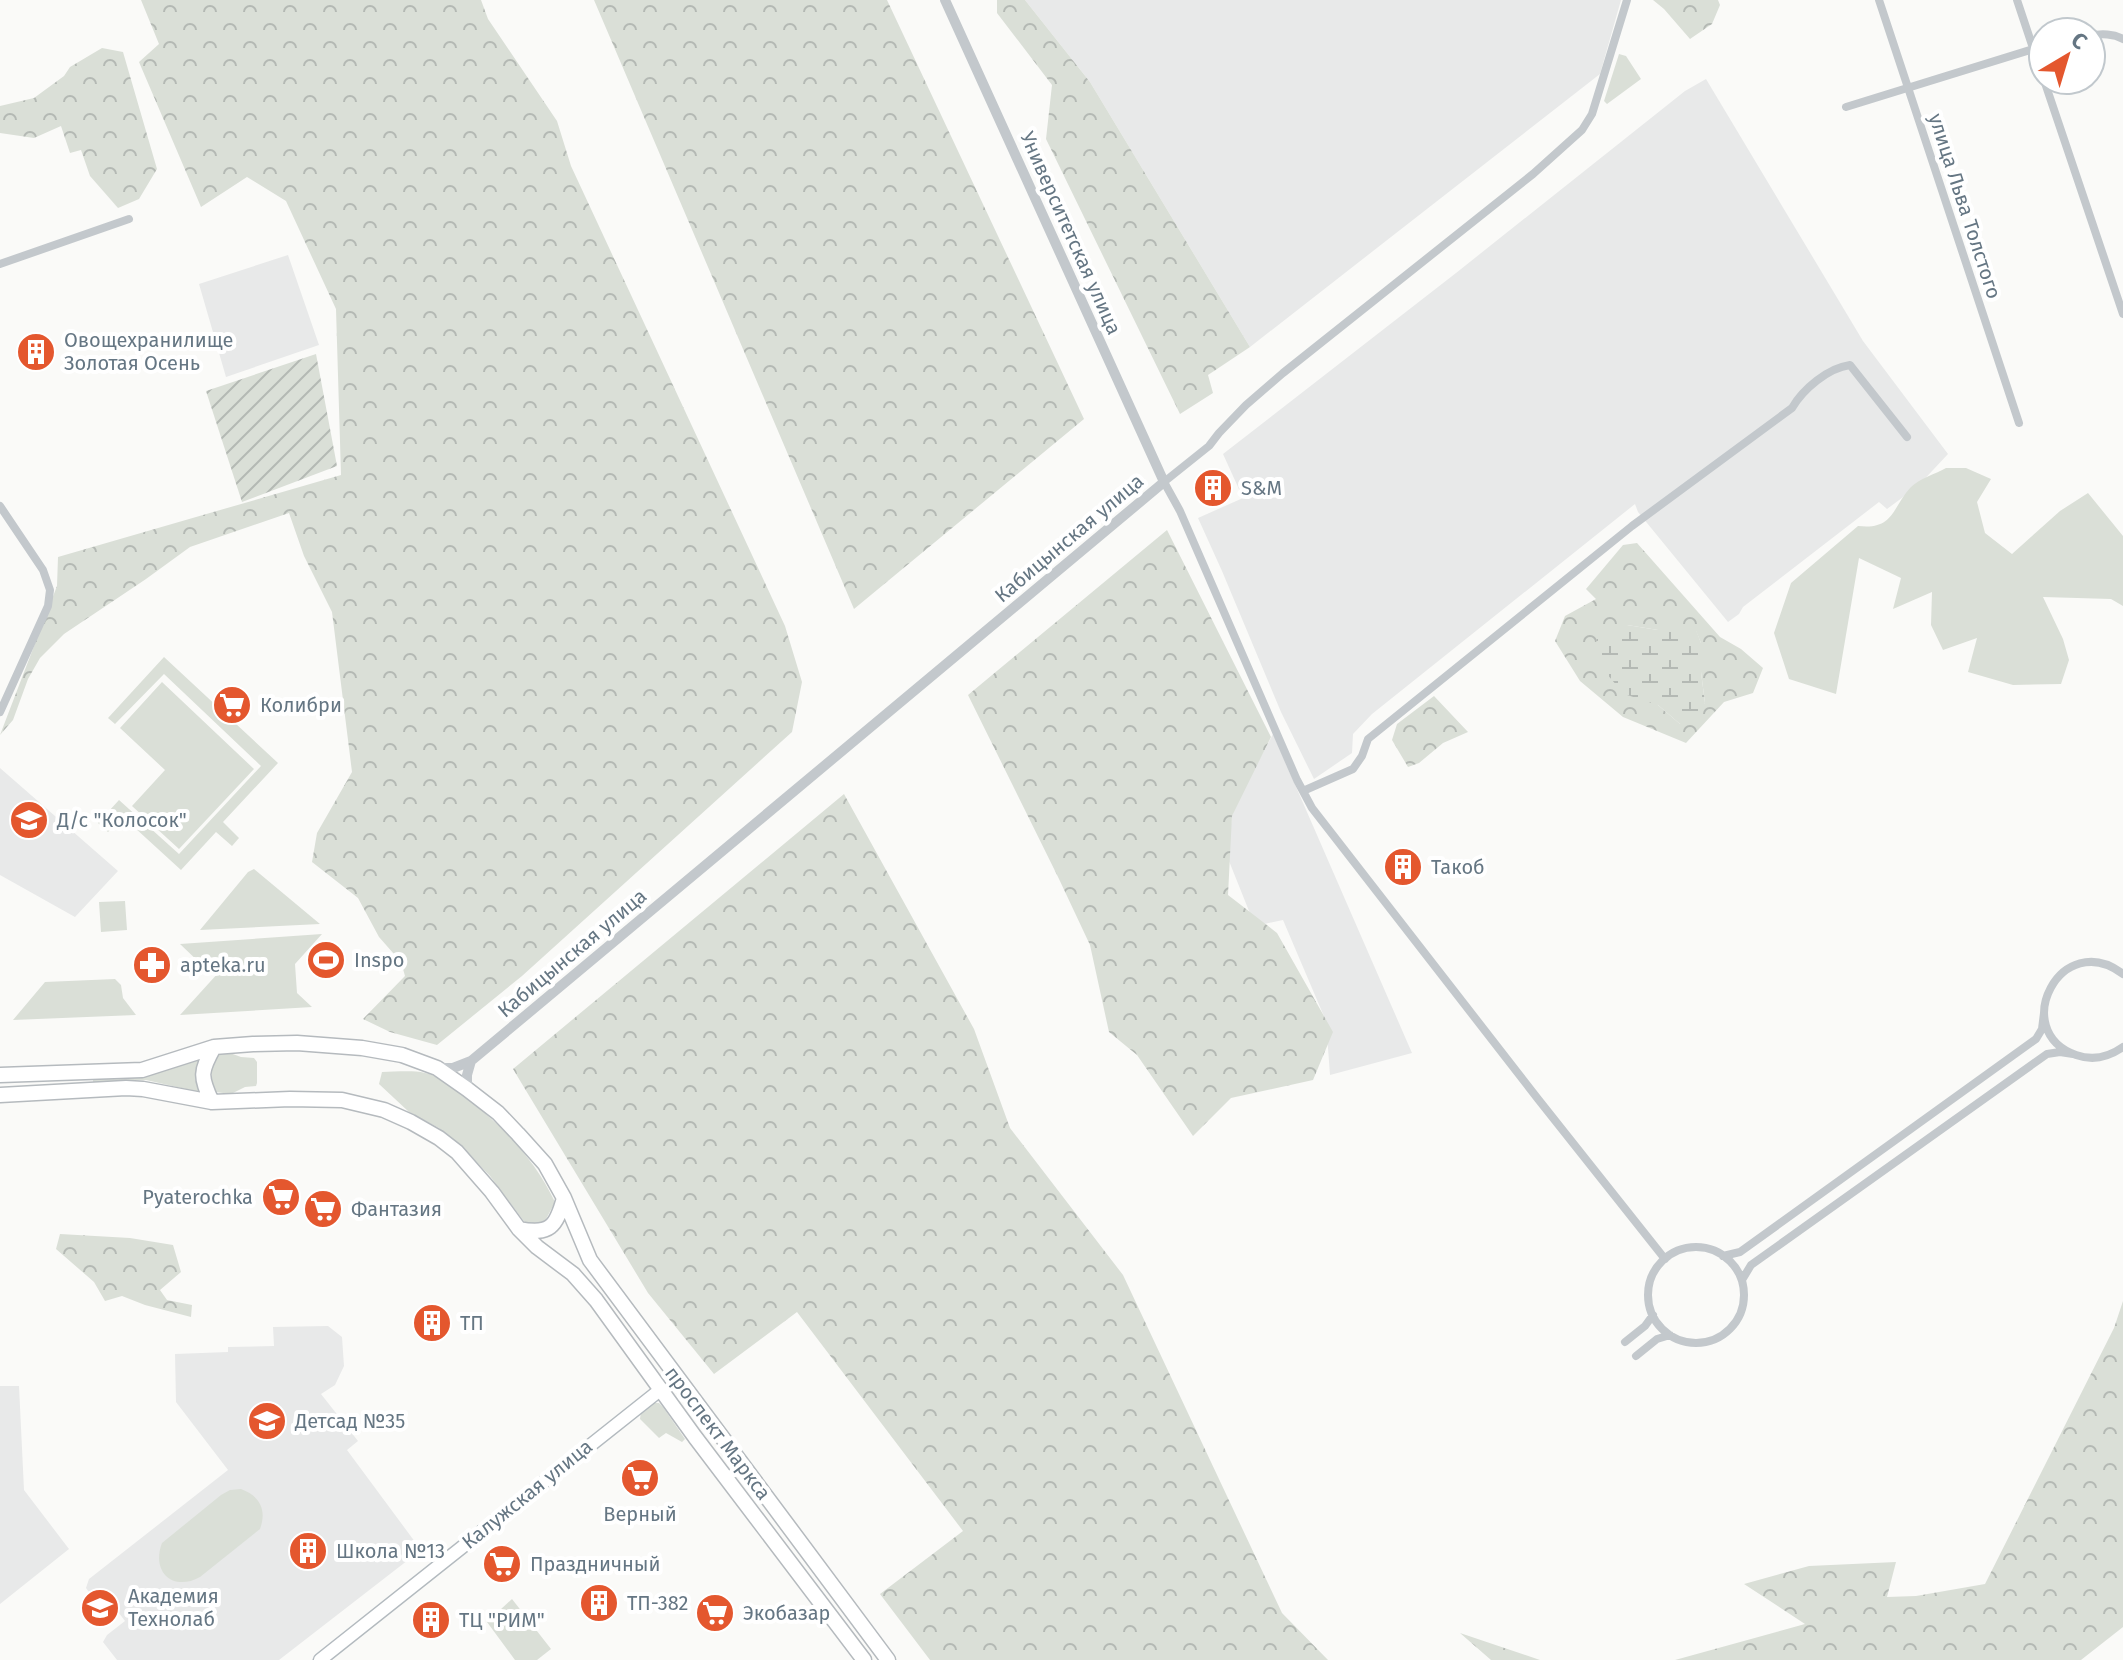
<svg xmlns="http://www.w3.org/2000/svg" width="2123" height="1660" font-family="'Fira Sans',sans-serif">
  <defs>
    <pattern id="forest-crowns" width="20" height="18" patternUnits="userSpaceOnUse" patternTransform="scale(2)"><rect width="20" height="18" fill="#dadfd7"/><path d="M2 6a3 3 0 1 1 6 0M12 15a3 3 0 1 1 6 0" fill="none" stroke="#b4b9b4"/></pattern>
    <pattern id="wetland-marsh" width="20" height="14" patternUnits="userSpaceOnUse" patternTransform="scale(2)"><rect width="20" height="14" fill="#dadfd7"/><path d="M1 5h8M5 5V1M11 12h8M15 12V8" fill="none" stroke="#b4b9b4"/></pattern>
    <pattern id="garden-furrows" width="10" height="10" patternUnits="userSpaceOnUse" patternTransform="scale(2)"><rect width="10" height="10" fill="#dadfd7"/><path d="M-1 1l2-2M0 10L10 0M9 11l2-2" fill="none" stroke="#b4b9b4"/></pattern>
  </defs>
  <rect width="100%" height="100%" fill="#fafaf8"/>
  <path fill="#e8e9e9" d="M1025,0h596l-21,74 -350,273 -160,-265z
    M1706,79l157,262 85,113 -30,32 -31,23 -8,-7 -136,105 -4,7 -11,8 -90,-110 -3,-8 -263,210 -19,20 -1,19 -38,26 -33,-67 -59,-141 -24,-53 45,-20 -20,-44 233,-181 229,-182z
    M288,255l31,90 -93,32 -27,-93z
    M1273,734l139,319 -82,22 -4,-54 -43,-101 -28,6 -28,-70 6,-47z
    M0,768l118,103 -43,46 -75,-42z
    M328,1326l14,11 2,29 -9,19 -14,9 37,47 -11,9 74,100 -142,110h-162l-14,-18 4,-7 18,-14 -25,-33 -9,7 -5,-7 3,-9 139,-109 -52,-68 -1,-48 53,-2v-5l46,-1 -1,-19z
    M0,1386h19l5,104 45,59 -69,55z"/>
  <path fill="#dadfd7" d="M1619,54l7,2 15,23 -34,25 -3,-3z
    M1946,468h20l25,11 -14,23 8,31 27,21 48,-43 28,-18 35,43v70l-12,-7 -68,-2 20,42 6,21 -8,24 -48,1 -45,-13 9,-34 -34,12 -12,-25 1,-33 -39,17 8,-31 -42,-20 -23,136 -47,-15 -15,-46 17,-50 67,-57c36,4 33,-17 53,-39 8,-8 24,-13 35,-19z
    M164,657l114,106 -55,59 16,16 -7,8 -16,-14 -35,38 -58,-53 -15,15 -10,-9 21,-23 60,54 82,-88 -97,-92 -49,50 -7,-6z
    M162,682l92,87 -75,80 -47,-43 33,-36 -45,-42z
    M254,869l66,55 -120,6 48,-58z
    M125,901l2,29 -26,2 -2,-30z
    M322,934l-27,30 2,29 15,14 -132,8 39,-43v-6h-16l-23,-22z
    M115,979l6,6 2,13 13,17 -123,5 32,-38z
    M230,1053l11,4 13,1 3,4v21l-1,3 -11,1 -14,7 -16,-2c-5,-14 -5,-24 3,-37z
    M201,1059c-6,11 -7,21 -2,33l-53,-12 -53,2v-3l52,-4z
    M382,1072c13,0 30,-2 43,1 12,2 23,11 32,18 41,30 76,65 98,111l-10,19 -11,5 -8,-2 -36,-48 -26,-27 -25,-21 -30,-16 -30,-28z
    M654,1403h5l4,4 22,32 -3,3 -16,-9 -7,5 -19,-19 1,-7z
    M241,1489c19,7 26,21 19,40l-60,48c-27,15 -49,-5 -38,-34l59,-48 9,-5z
    M512,1599l39,50 -14,11h-22l-28,-38z"/>
  <path fill="url(#forest-crowns)" fill-rule="evenodd" d="M141,0h340l7,19 69,102 14,45 214,460 17,56 -10,50 -270,244 -85,69 -47,-13 -27,-13 42,-43 -4,-14 -22,-25 -21,-39 -46,-36 5,-29 35,-61 -20,-160 -28,-56 -15,-43 -99,34 -44,32 -82,55 -24,24 -12,21 -15,41 -13,15 57,-149 1,-29 283,-82 -5,-166 -50,-108 -39,-24 -46,30 -62,-145 20,-18z
    M594,0h293l197,419 -230,190z
    M997,0h28l65,82 160,265 -42,28 5,18 -33,21 -134,-275 6,-54 -55,-72z
    M1653,0h65l2,5 -8,19 -22,15 -26,-30z
    M102,48l21,4 34,117 -18,30 -21,9 -28,-32 -9,-26 -11,3 -9,-27 -27,12 -34,-5v-27l34,-8 30,-22 6,-9z
    M1167,530l104,207 -39,79 -4,79 49,38 56,99 -20,48 -82,18 -38,38 -56,-81 -28,-23 -19,-87 -31,-66 -91,-184z
    M1637,543l83,94 21,12 22,19 -10,25 -29,9 -38,41 -63,-26 -43,-36 -25,-40 10,-25 31,-17 -10,-10 37,-44zM1627,625l31,5 38,1 5,12v29l4,31 -25,21 -22,-19z
    M1434,696l34,36 -25,11 -24,20 -11,4 -16,-27 5,-16z
    M844,794l130,235 36,99 113,147 159,338 46,47h-398l-50,-66 83,-63 -166,-219 -83,62 -66,-81 -135,-224z
    M60,1234l70,4 43,7 8,27 -21,18 7,10 25,5 -1,12 -46,-12 -23,-9 -17,5 -11,-19 -38,-33z
    M2123,1301v326l-42,33h-406l130,-36 -61,-40 65,-18 87,-4 -9,35 29,-1 69,-12 129,-256z
    M1460,1633l80,27h-49z"/>
  <path fill="url(#wetland-marsh)" d="M1627,625l31,5h38l5,13v29l4,31 -12,19 -13,2 -22,-19 -34,-11 -30,-35 3,-22z"/>
  <path fill="url(#garden-furrows)" d="M316,354l21,112 -95,36 -36,-111z"/>
  <g fill="none" stroke-linecap="round" stroke-linejoin="round">
    <defs>
      <path id="secondary" d="M320,1660l340,-270"/>
      <path id="primary" d="M0,1075l142,-5 72,-23 39,-3 44,-1 65,5 40,7 35,13 30,21 31,24 20,21 27,30 19,34 26,62 298,400
        M0,1095l126,-7 17,1 69,13 78,-3 52,1 42,10 27,12 28,16 18,14 35,40 27,37 18,18 36,27 23,26 99,137 169,223
        M212,1102c-12,-26 -12,-30 2,-55
        M519,1229c31,6 37,-2 45,-31"/>
    </defs>
    <use href="#secondary" stroke="#b3babf" stroke-width="15"/>
    <use href="#primary" stroke="#b5babe" stroke-width="17"/>
    <path stroke="#c3c8cc" stroke-width="8" d="M1627,0l-35,114 -10,16 -49,44 -250,199 -37,32 -27,28 -10,13 -45,36 16,29 117,269 15,28 226,291 127,160
      M1879,0l140,423
      M2017,0l26,78
      M2091,36c10,-3 23,-2 32,3
      M2044,80l79,234
      M1846,107l187,-58
      M0,264c43,-15 86,-30 129,-45
      M0,506l43,64 7,20 -2,16 -48,106
      M1303,791l50,-22 9,-13 6,-17 264,-213 160,-118c11,-19 36,-40 58,-43l57,72
      M2123,974c-62,-47 -115,57 -47,81 17,6 33,2 47,-8
      M1648 1295a48 48 0 1 1 96 0a48 48 0 1 1-96 0Z
      M1723,1256l17,-4 296,-213 6,-10 2,-16
      M1742,1280l9,-15 296,-211 13,-2 13,2
      M1625,1342l20,-16 8,-11
      M1636,1356l21,-17 13,-4"/>
    <path stroke="#c3c8cc" stroke-width="10" d="M439,1068h14l18,-7 693,-579 -219,-482
      M467,1089v-14l4,-14"/>
    <use href="#secondary" stroke="#fff" stroke-width="12"/>
    <use href="#primary" stroke="#fff" stroke-width="14"/>
  </g>
  <defs>
    <symbol id="building-disc" viewBox="-11 -11 22 22"><circle r="9.5" fill="#e4572e" stroke="#fff"/><path d="M-4-6H4V6H1V3H-1V6H-4ZM-2.5-4.3h1.7v1.8h-1.7ZM.8-4.3h1.7v1.8H.8ZM-2.5-1h1.7V.8h-1.7ZM.8-1h1.7V.8H.8Z" fill="#fff"/></symbol>
    <symbol id="supermarket-disc" viewBox="-11 -11 22 22"><circle r="9.5" fill="#e4572e" stroke="#fff"/><path d="M-6-5.5h2.5l.6 2H6L4.5 2H-2.5L-4.4-4H-6ZM-1.5 3.2a1.3 1.3 0 1 0 .1 0ZM3 3.2a1.3 1.3 0 1 0 .1 0Z" fill="#fff"/></symbol>
    <symbol id="school-disc" viewBox="-11 -11 22 22"><circle r="9.5" fill="#e4572e" stroke="#fff"/><path d="M0-5L7-2L0 1L-7-2ZM-4 1L0 2.5L4 1V4Q0 6-4 4Z" fill="#fff"/></symbol>
    <symbol id="stadium-disc" viewBox="-11 -11 22 22"><circle r="9.5" fill="#e4572e" stroke="#fff"/><path d="M0-5a6.5 5 0 1 0 0 10a6.5 5 0 1 0 0-10ZM-3.5-1.8h7v3.6h-7Z" fill="#fff"/></symbol>
    <symbol id="pharmacy-disc" viewBox="-11 -11 22 22"><circle r="9.5" fill="#e4572e" stroke="#fff"/><path d="M-2-6h4v4h4v4h-4v4h-4v-4h-4v-4h4Z" fill="#fff"/></symbol>
  </defs>
  <g fill-rule="evenodd">
    <use href="#building-disc" x="14" y="330" width="44" height="44"/>
    <use href="#building-disc" x="1191" y="466" width="44" height="44"/>
    <use href="#supermarket-disc" x="210" y="683" width="44" height="44"/>
    <use href="#school-disc" x="7" y="798" width="44" height="44"/>
    <use href="#building-disc" x="1381" y="845" width="44" height="44"/>
    <use href="#stadium-disc" x="304" y="938" width="44" height="44"/>
    <use href="#pharmacy-disc" x="130" y="943" width="44" height="44"/>
    <use href="#supermarket-disc" x="259" y="1175" width="44" height="44"/>
    <use href="#supermarket-disc" x="301" y="1187" width="44" height="44"/>
    <use href="#building-disc" x="410" y="1301" width="44" height="44"/>
    <use href="#school-disc" x="245" y="1399" width="44" height="44"/>
    <use href="#supermarket-disc" x="618" y="1456" width="44" height="44"/>
    <use href="#building-disc" x="286" y="1529" width="44" height="44"/>
    <use href="#supermarket-disc" x="480" y="1542" width="44" height="44"/>
    <use href="#building-disc" x="577" y="1581" width="44" height="44"/>
    <use href="#school-disc" x="78" y="1586" width="44" height="44"/>
    <use href="#supermarket-disc" x="693" y="1591" width="44" height="44"/>
    <use href="#building-disc" x="409" y="1598" width="44" height="44"/>
  </g>
  <g text-anchor="middle" dominant-baseline="central" stroke-width="8" stroke-linejoin="round" paint-order="stroke">
    <g font-size="20" fill="#657683" stroke="#fff">
      <text transform="translate(1965 206) rotate(72)">улица Льва Толстого</text>
      <text transform="translate(1071 233) rotate(66)">Университетская улица</text>
      <text transform="translate(1069 538) rotate(-40)">Кабицынская улица</text>
      <text transform="translate(572 953) rotate(-40)">Кабицынская улица</text>
      <text transform="translate(718 1433) rotate(53)">проспект Маркса</text>
      <text transform="translate(527 1494) rotate(-39)">Калужская улица</text>
    </g>
    <g font-size="20" fill="#657683" stroke="#fff" text-anchor="start">
      <text x="64" y="340">Овощехранилище<tspan x="64" dy="23">Золотая Осень</tspan></text>
      <text x="1241" y="488">S&amp;M</text>
      <text x="260" y="705">Колибри</text>
      <text x="57" y="820">Д/с "Колосок"</text>
      <text x="1431" y="867">Такоб</text>
      <text x="354" y="960">Inspo</text>
      <text x="180" y="965">apteka.ru</text>
      <text x="253" y="1197" text-anchor="end">Pyaterochka</text>
      <text x="351" y="1209">Фантазия</text>
      <text x="460" y="1323">ТП</text>
      <text x="295" y="1421">Детсад №35</text>
      <text x="640" y="1514" text-anchor="middle">Верный</text>
      <text x="336" y="1551">Школа №13</text>
      <text x="530" y="1564">Праздничный</text>
      <text x="128" y="1596">Академия<tspan x="128" dy="23">Технолаб</tspan></text>
      <text x="627" y="1603">ТП-382</text>
      <text x="743" y="1613">Экобазар</text>
      <text x="459" y="1620">ТЦ "РИМ"</text>
    </g>
  </g>
  <g transform="translate(2067 56) rotate(38)"><circle r="38" fill="#ffffff" stroke="#c1c8cd" stroke-width="2"/>
  <path d="M0-6L14 30L0 20L-14 30Z" fill="#e4572e"/>
  <text y="-12" font-size="22" font-weight="bold" text-anchor="middle" fill="#657683">С</text>
  </g>
</svg>
